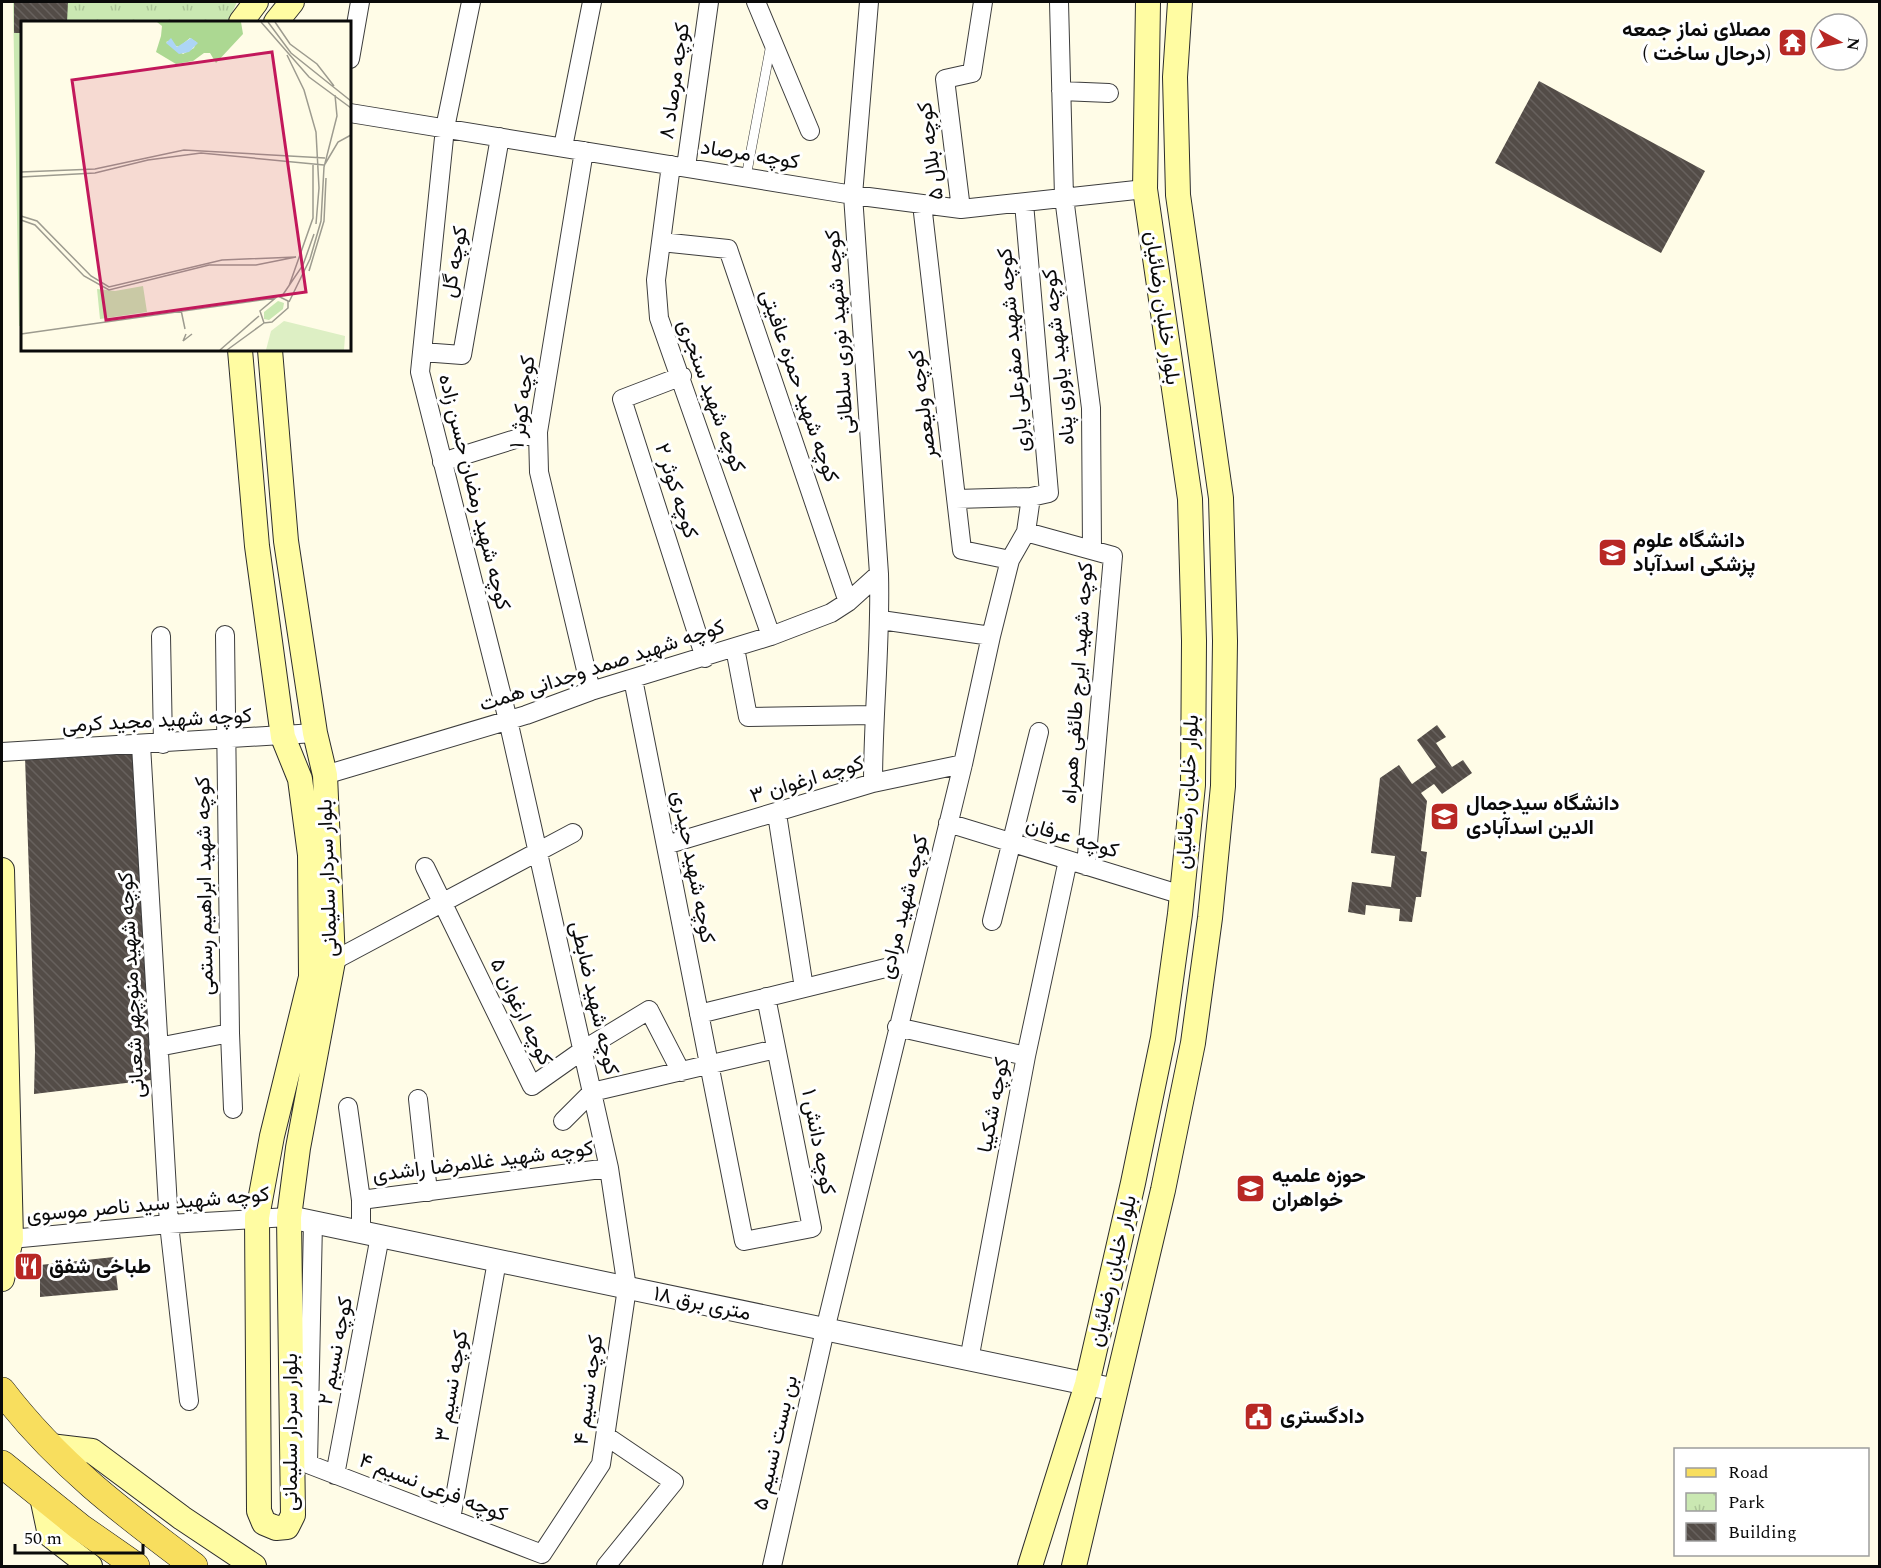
<svg xmlns="http://www.w3.org/2000/svg" width="1881" height="1568" font-family="Spectral,Vazirmatn,serif">
  <defs>
    <pattern id="park-tufts" width="24" height="20" patternUnits="userSpaceOnUse" patternTransform="scale(1.5)"><rect width="24" height="20" fill="#cae8b2"/><path d="M3 7l-1-3M5 7V3M7 7l1-3M15 17l-1-3M17 17v-4M19 17l1-3" fill="none" stroke="#acc698"/></pattern>
    <pattern id="building-back-hatch" width="6" height="6" patternUnits="userSpaceOnUse" patternTransform="scale(1.5)"><rect width="6" height="6" fill="#534c47"/><path d="M-1 5l2 2M0 0l6 6M5-1l2 2" fill="none" stroke="#67615d"/></pattern>
  </defs>
  <rect width="100%" height="100%" fill="#fffce7"/>
  <path fill="url(#park-tufts)" d="M13,2h224l-9,20h-206v304h-3z"/>
  <path fill="url(#building-back-hatch)" d="M14,2h54l-1,20h-45v11h-8z
    M1539,81l166,90 -44,82 -166,-90z
    M1437,725l9,12 -10,6 16,24 11,-7 9,13 -30,21 -8,-10 -13,9 6,8 -6,50 6,1 -6,45h-5l-4,25 -13,-1 1,-12 -34,-4 -1,10 -17,-3 4,-30 39,5 4,-31 -24,-3 9,-75 19,-13 13,19 24,-17 -19,-27z
    M135,752l16,328 -117,14 1,-43 -10,-294z
    M114,1257l4,33 -78,7v-32z"/>
  <g fill="none" stroke-linecap="round" stroke-linejoin="round">
    <defs>
      <path id="service" d="M746,177l25,-133"/>
      <path id="minor" d="M756,2l54,129
        M869,2l-16,193 26,379c2,70 -6,139 -6,209
        M1059,2l5,195 27,211 1,141
        M350,59l10,-57
        M1061,91l48,2
        M350,113l503,82 108,14 184,-20
        M563,147l29,-145
        M584,151l-46,281 1,40 52,219
        M671,165l-15,115 3,38 112,318
        M686,167l23,-165
        M922,204l40,346 48,10
        M961,209l-16,-130 27,-6 11,-71
        M661,242l67,7 120,353
        M422,352l40,3 38,-218
        M682,376l-60,23 83,259
        M442,462l96,-30
        M956,499l75,-2 18,-4 -25,-290
        M1026,532l87,24 -27,310
        M881,620l110,16
        M225,635l5,398 3,76
        M161,636l2,108
        M735,648l13,69 125,-2
        M633,679l111,562 68,-13 -46,-231
        M141,745l28,479 20,177
        M2,752l313,-19
        M325,775l201,-60 65,-24 180,-55 60,-23 17,-11 31,-28
        M777,814l27,174
        M948,823l234,72
        M666,845l207,-62 90,-19
        M425,867l107,219 51,-36 66,-40 32,62
        M992,921l47,-189
        M333,961l240,-128
        M699,1014l215,-53
        M897,1027l129,29
        M158,1047l72,-14
        M418,1099l10,93
        M348,1107l13,93v32
        M563,1121l29,-29 184,-43
        M361,1200l248,-32
        M313,1222l-5,242 234,90 59,-90 26,-176 -18,-120 -101,-448 -88,-348 25,-244 26,-126
        M11,1239l158,-15 120,-7
        M969,1360l57,-304 42,-196
        M606,1436l68,46 -68,84
        M335,1475l45,-239
        M451,1519l46,-258
        M772,1566l53,-236 138,-566 28,-128 19,-76 16,-28 5,-35"/>
      <path id="tertiary" d="M289,1217l827,173"/>
      <path id="secondary" d="M241,22l15,-20
        M276,22l16,-20
        M240,350l17,196 26,191 17,42 10,76 1,122 -39,159 -15,81 2,294 5,12 12,5 11,-1 6,-12 -4,-298 9,-69 35,-187 -8,-186 -10,-42 -29,-192 -16,-191
        M2,870l9,369 -9,40
        M50,1446l42,5 90,67 72,48
        M42,1497l8,38 40,31
        M1030,1566l57,-182 46,-201 30,-145 17,-124 13,-129 1,-144 -4,-142 -45,-310 3,-187
        M1074,1566l89,-376 30,-147 17,-125 13,-132 2,-145 -4,-143 -43,-303 -3,-118 5,-75"/>
      <path id="primary" d="M2,1391c56,73 120,121 192,175
        M2,1464l78,63 56,39"/>
    </defs>
    <use href="#service" stroke="#3d3d3d" stroke-width="10"/>
    <use href="#minor" stroke="#3d3d3d" stroke-width="20"/>
    <use href="#tertiary" stroke="#3d3d3d" stroke-width="24"/>
    <use href="#secondary" stroke="#2c2c2c" stroke-width="26"/>
    <use href="#primary" stroke="#1b1b1b" stroke-width="28"/>
    <use href="#service" stroke="#fff" stroke-width="9"/>
    <use href="#minor" stroke="#fff" stroke-width="18"/>
    <use href="#tertiary" stroke="#fff" stroke-width="22"/>
    <use href="#secondary" stroke="#fffca2" stroke-width="24"/>
    <use href="#primary" stroke="#f8de5e" stroke-width="27"/>
  </g>
  <defs>
    <symbol id="temple-square" viewBox="-11 -11 22 22"><rect x="-9" y="-9" width="18" height="18" rx="4" fill="#b82824" stroke="#fff"/><path d="M0-6L5-2H3V0L6.5 2.5H4V6H1.5V3h-3V6H-4V2.5H-6.5L-3 0V-2H-5Z" fill="#fff"/></symbol>
    <symbol id="university-square" viewBox="-11 -11 22 22"><rect x="-9" y="-9" width="18" height="18" rx="4" fill="#b82824" stroke="#fff"/><path d="M0-5L7-2L0 1L-7-2ZM-4 1L0 2.5L4 1V4Q0 6-4 4Z" fill="#fff"/></symbol>
    <symbol id="restaurant-square" viewBox="-11 -11 22 22"><rect x="-9" y="-9" width="18" height="18" rx="4" fill="#b82824" stroke="#fff"/><path d="M-5-6h1v4h1v-4h1v4h1v-4h1v5L-1.5 .5V6h-2V.5L-5-1ZM5-6V6H3V1.5H1.5Q1.5-4 5-6Z" fill="#fff"/></symbol>
    <symbol id="civic-square" viewBox="-11 -11 22 22"><rect x="-9" y="-9" width="18" height="18" rx="4" fill="#b82824" stroke="#fff"/><path d="M-.6-6.5H3V-4.5H.6V-3L4-1V1h2V6H-6V1h2V-1L-.6-3ZM-1.2 2.5V6h2.4V2.5Z" fill="#fff"/></symbol>
  </defs>
  <g fill-rule="evenodd">
    <use href="#temple-square" x="1776" y="26" width="33" height="33"/>
    <use href="#university-square" x="1596" y="536" width="33" height="33"/>
    <use href="#university-square" x="1428" y="800" width="33" height="33"/>
    <use href="#university-square" x="1234" y="1172" width="33" height="33"/>
    <use href="#restaurant-square" x="12" y="1250" width="33" height="33"/>
    <use href="#civic-square" x="1242" y="1400" width="33" height="33"/>
  </g>
  <g text-anchor="middle" dominant-baseline="central" stroke-width="6" stroke-linejoin="round" paint-order="stroke">
    <g font-size="21" font-weight="bold" fill="#0a0a0a" stroke="#fff" text-anchor="start">
      <text x="1771" y="30" text-anchor="end">مصلای نماز جمعه<tspan x="1771" dy="24">( درحال ساخت)</tspan></text>
      <text x="1633" y="541">دانشگاه علوم<tspan x="1633" dy="24">پزشکی اسدآباد</tspan></text>
      <text x="1466" y="804">دانشگاه سیدجمال<tspan x="1466" dy="24">الدین اسدآبادی</tspan></text>
      <text x="1272" y="1176">حوزه علمیه<tspan x="1272" dy="24">خواهران</tspan></text>
      <text x="49" y="1267">طباخی شفق</text>
      <text x="1280" y="1417">دادگستری</text>
    </g>
    <g font-size="21" fill="#0a0a0a" stroke="#fff">
      <text transform="translate(675 81) rotate(-82)">کوچه مرصاد ۸</text>
      <text transform="translate(931 151) rotate(-97)">کوچه بلال ۵</text>
      <text transform="translate(750 155) rotate(9)">کوچه مرصاد</text>
      <text transform="translate(455 262) rotate(-80)">کوچه گل</text>
      <text transform="translate(1162 308) rotate(82)">بلوار خلبان رضائیان</text>
      <text transform="translate(840 332) rotate(-94)">کوچه شهید نوری سلطانی</text>
      <text transform="translate(1014 350) rotate(-95)">کوچه شهید صفرعلی یاری</text>
      <text transform="translate(1059 357) rotate(-96)">کوچه شهید یاوری پناه</text>
      <text transform="translate(799 386) rotate(71)">کوچه شهید حمزه عافیتی</text>
      <text transform="translate(711 396) rotate(70)">کوچه شهید سنجری</text>
      <text transform="translate(523 402) rotate(-83)">کوچه کوثر ۱</text>
      <text transform="translate(923 404) rotate(-97)">کوچه ولیعصر</text>
      <text transform="translate(676 491) rotate(72)">کوچه کوثر ۲</text>
      <text transform="translate(474 492) rotate(76)">کوچه شهید رمضان حسن زاده</text>
      <text transform="translate(602 666) rotate(-18)">کوچه شهید صمد وجدانی همت</text>
      <text transform="translate(1078 683) rotate(-86)">کوچه شهید ایرج طائفی همراه</text>
      <text transform="translate(157 721) rotate(-3)">کوچه شهید مجید کرمی</text>
      <text transform="translate(807 780) rotate(-17)">کوچه ارغوان ۳</text>
      <text transform="translate(1188 792) rotate(-87)">بلوار خلبان رضائیان</text>
      <text transform="translate(1072 838) rotate(17)">کوچه عرفان</text>
      <text transform="translate(693 867) rotate(79)">کوچه شهید حیدری</text>
      <text transform="translate(328 878) rotate(-92)">بلوار سردار سلیمانی</text>
      <text transform="translate(205 886) rotate(-91)">کوچه شهید ابراهیم رستمی</text>
      <text transform="translate(904 907) rotate(-76)">کوچه شهید مرادی</text>
      <text transform="translate(132 985) rotate(-93)">کوچه شهید منوچهر شعبانی</text>
      <text transform="translate(594 998) rotate(77)">کوچه شهید ضابطی</text>
      <text transform="translate(521 1012) rotate(64)">کوچه ارغوان ۵</text>
      <text transform="translate(994 1105) rotate(-79)">کوچه شکیبا</text>
      <text transform="translate(818 1142) rotate(79)">کوچه دانش ۱</text>
      <text transform="translate(483 1162) rotate(-7)">کوچه شهید غلامرضا راشدی</text>
      <text transform="translate(148 1205) rotate(-5)">کوچه شهید سید ناصر موسوی</text>
      <text transform="translate(1113 1271) rotate(-77)">بلوار خلبان رضائیان</text>
      <text transform="translate(702 1304) rotate(12)">۱۸ متری برق</text>
      <text transform="translate(336 1351) rotate(-79)">کوچه نسیم ۲</text>
      <text transform="translate(452 1386) rotate(-80)">کوچه نسیم ۳</text>
      <text transform="translate(589 1390) rotate(-82)">کوچه نسیم ۴</text>
      <text transform="translate(291 1432) rotate(-90)">بلوار سردار سلیمانی</text>
      <text transform="translate(776 1443) rotate(-77)">بن بست نسیم ۵</text>
      <text transform="translate(433 1488) rotate(21)">کوچه فرعی نسیم ۴</text>
    </g>
  </g>
  <g transform="translate(21 21)">
    <rect width="330" height="330" fill="#fffce7"/>
    <path d="M136,1h84l2,12 -27,29 -6,-10h-6l-11,8 -17,3 -20,-12 5,-16 1,-10zM169,17l6,4 -2,6 -11,6 -17,-12 6,-2 -1,4 8,3z" fill="#acd892" fill-rule="evenodd"/>
    <path d="M122,265l4,26 -47,7 -3,-30 18,2zM257,280l6,2 -1,6 -14,11 -5,-1v-7z" fill="#cae8b2"/>
    <path d="M263,300l61,15 -1,14h-78l5,-19z" fill="#ddefc4"/>
    <path d="M150,17l6,9 14,-9 7,5 -9,9 -10,2 -13,-11z" fill="#add5f6"/>
    <path fill="none" stroke="#9d9b8f" stroke-width="1.5" d="M240,1l48,55 42,31M247,1l23,31 60,48M254,1l15,22 27,20 17,22M266,34l17,35 12,42 3,56 -3,36M304,143l13,-22 13,-7M0,151l74,-3 89,-19 141,8M0,156l74,-4 53,-13 53,-7 123,12M0,195l16,5 54,55 18,11 113,-27 74,-3 -40,8h-47l-100,25 -25,-14 -49,-51 -14,-5M288,250l15,-50 2,-43M268,265l24,-68v-53M257,275l10,5v7l-16,14 -8,1 -4,-12zM261,275l21,-31 11,-31M268,281l21,-43 11,-38 3,-54 13,-51 -2,-21M160,289l4,19M0,313l255,-36M165,313l-3,7 9,-7M199,329l39,-34M206,329l37,-27"/>
    <path fill="#c2185b" fill-opacity="0.15" stroke="#c2185b" stroke-width="3" d="M251,31l34,240 -200,28 -34,-240z"/>
    <rect width="330" height="330" fill="none" stroke="#0a0a0a" stroke-width="3"/>
  </g>
  <rect width="1881" height="1568" fill="none" stroke="#0a0a0a" stroke-width="6"/>
  <rect x="1674" y="1448" width="195" height="108" fill="#ffffff" stroke="#9d9d9d" stroke-width="1.5"/>
  <rect x="1686" y="1468" width="30" height="9" fill="#f8de5e" stroke="#9d9d9d" stroke-width="1.5"/>
  <text x="1728" y="1478" font-size="18" fill="#0a0a0a">Road</text>
  <rect x="1686" y="1493" width="30" height="18" fill="url(#park-tufts)" stroke="#9d9d9d" stroke-width="1.5"/>
  <text x="1728" y="1508" font-size="18" fill="#0a0a0a">Park</text>
  <rect x="1686" y="1523" width="30" height="18" fill="url(#building-back-hatch)" stroke="#9d9d9d" stroke-width="1.5"/>
  <text x="1728" y="1538" font-size="18" fill="#0a0a0a">Building</text>
  <g transform="translate(1839 42) rotate(98)"><circle r="28" fill="#ffffff" stroke="#9d9d9d" stroke-width="1.5"/>
  <path d="M0-4.5L10 22L0 15L-10 22Z" fill="#b82824"/>
  <text y="-9" font-size="16" font-weight="bold" text-anchor="middle" fill="#0a0a0a">N</text>
  </g>
  <path d="M15 1544v9h128v-9" fill="none" stroke="#0a0a0a" stroke-width="3"/>
  <text x="24" y="1544" font-size="18" fill="#0a0a0a" stroke="#ffffff" stroke-width="4.5" paint-order="stroke">50 m</text>
</svg>
